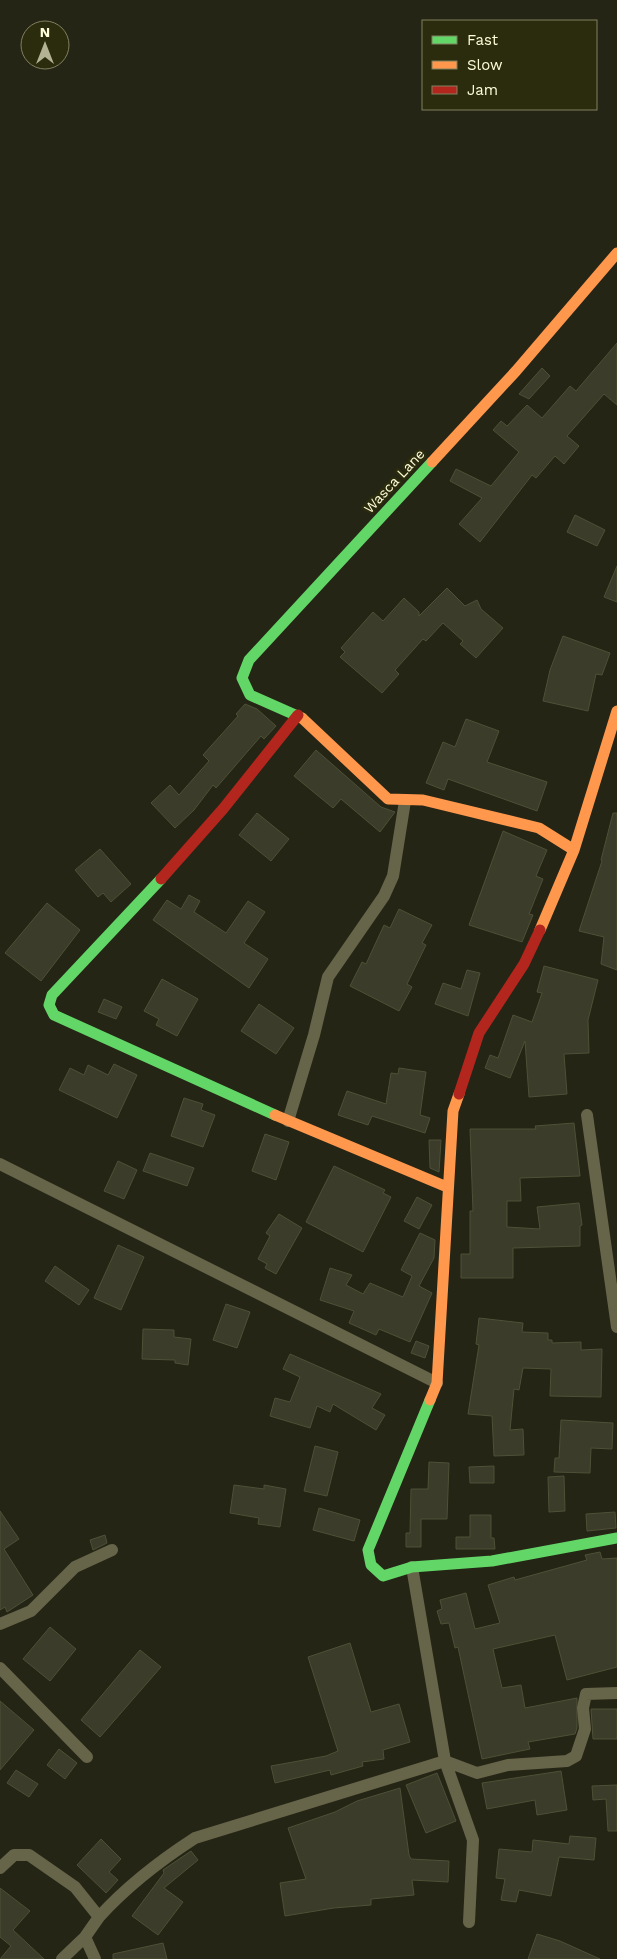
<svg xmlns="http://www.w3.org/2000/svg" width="617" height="1959" font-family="'Work Sans',sans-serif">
  <rect width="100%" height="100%" fill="#252515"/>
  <path fill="#3c3c2a" stroke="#4e5037" d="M617,343v62l-13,-11 -37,42 12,10 -15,18 -9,-8 -19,22 -4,-3 -52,67 -21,-18 23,-26 -32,-17 6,-12 35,17 28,-34 -26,-22 8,-9 6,5 20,-21 15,13 28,-32 6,5z
    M542,368l8,8 -21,23 -10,-5z
    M575,515l30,15 -8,16 -30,-14z
    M617,566v36l-13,-5z
    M447,588l18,18 12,-6 4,9 22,19 -27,30 -16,-14 3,-3 -20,-18 -17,18 -3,-2 -28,31 4,4 -17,19 -42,-36 5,-5 -4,-4 32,-36 10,9 21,-23 15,14v4z
    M563,636l47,17 -8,22 -6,-1 -8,37 -45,-10 7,-31z
    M245,704l12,5 19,17 -12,13 -3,-3 -45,52 -3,-3 -19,25 -19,18 -24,-25 19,-18 9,10 30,-34 -6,-6 35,-39 -2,-2z
    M466,719l33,12 -12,31 60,20 -10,29 -89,-32 -4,11 -18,-7 17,-41 12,5z
    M316,750l65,57 14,5 -15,20 -39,-33 -8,9 -39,-32z
    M257,813l32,26 -18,22 -32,-26z
    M613,813h4v157l-16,-6 3,-27 -25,-6 23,-70 -1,-1z
    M503,831l44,19 -11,26 7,3 -14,35 4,1 -11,27 -53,-17z
    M100,849l31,35 -20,18 -8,-9 -5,4 -23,-27z
    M189,895l11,6 -6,11 32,21 22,-32 17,11 -21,31 24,16 -19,29 -96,-68 14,-20 14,9z
    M47,903l33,27 -39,51 -36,-28z
    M399,909l33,16 -10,18 4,2 -19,39 5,3 -13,24 -49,-25 12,-24 4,2 18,-39 6,3z
    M544,966l54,14 -10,40 1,33 -25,1 3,40 -38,3 -4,-56 -15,37 -25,-10 5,-13 8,3 15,-43 19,7 10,-29 -5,-1z
    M467,970l13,3 -12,43 -33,-12 8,-21 18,6z
    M162,979l36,20 -21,37 -21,-11 3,-6 -15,-8z
    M104,999l18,8 -6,12 -18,-7z
    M259,1004l35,24 -18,26 -35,-23z
    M114,1064l23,11 -20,43 -58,-28 11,-22 14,7 4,-10 20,10z
    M399,1068l27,4 -6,43 10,3 -5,15 -53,-17 -4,9 -30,-10 9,-24 39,13 5,-31 7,1z
    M184,1098l19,6 -2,6 14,5 -12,32 -32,-11z
    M574,1123l6,53 -60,2 1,23h-14v26l33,2 -3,-22 42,-4 3,22 -2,1v20l-67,2v30h-52v-24h9v-43h3l-3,-82h66l-1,-3z
    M265,1134l24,8 -13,38 -24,-9z
    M429,1140h12l-2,32 -9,-4z
    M150,1153l44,15 -7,18 -44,-15z
    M118,1161l19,9 -13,29 -20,-8z
    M334,1166l51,24 -2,3 8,4 -28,55 -57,-30z
    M417,1197l15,8 -13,24 -15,-8z
    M279,1214l23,14 -26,46 -11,-6 2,-4 -9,-5 12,-23 -4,-3z
    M420,1233l15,7 -1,18 -15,28 13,7 -22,49 -31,-13 -3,6 -27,-12 5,-12 -34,-11 10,-32 22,7 -6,10 17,9 7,-11 33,14 9,-21 -11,-6z
    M118,1245l26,12 -23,53 -27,-12z
    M55,1266l34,24 -10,15 -34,-24z
    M226,1304l24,8 -13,36 -24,-8z
    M479,1318l44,5 -1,9 26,1v7h4v3l29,-1v8l21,-1 -1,48 -51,-1 1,-27 -28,-1 -4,22 -5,-1 -4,41 13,-1 1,26 -30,1 -2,-40 -24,-2 11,-69 -3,-1z
    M143,1329l31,1v7l17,2 -3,26 -13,-2v-3l-33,-1z
    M416,1341l13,5 -4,12 -14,-5z
    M290,1354l91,40 -9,14 13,7 -9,15 -43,-26 -3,8 -13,-6 -7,22 -40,-12 5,-18 15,4 10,-25 -17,-8z
    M561,1420l52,3 -1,26 -21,-1 -1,25 -36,-1 1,-14h4z
    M315,1446l23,6 -11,44 -23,-5z
    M429,1462l20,1 -2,56h-26v28h-15v-14h4l1,-44h17z
    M494,1466v17h-24l-1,-16z
    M564,1476l1,35 -16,1 -1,-35z
    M234,1485l30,4v-4l22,4 -6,38 -22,-3 1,-6 -29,-5z
    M319,1508l41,12 -6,21 -41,-11z
    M0,1511l19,28 -15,10 29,46 -26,17 -2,-5 -5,3z
    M615,1512l1,16 -29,3 -1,-17z
    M470,1515h21v23h3l1,11h-39v-12h14z
    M105,1535l2,8 -14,7 -3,-10z
    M600,1552l2,7 15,-1v109l-50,13 -12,-45 -62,14 9,39 19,-3 4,23 52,-10v30l-2,6 -47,8 2,7 -48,10 -24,-112 -3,1 -6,-25 -8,1 -4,-13 5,-2 -2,-9 26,-7 9,36 25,-6 -12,-38 26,-8 1,3 72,-20 -2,-5z
    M50,1627l26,22 -26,32 -27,-22z
    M350,1643l21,69 28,-8 11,38 -27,8 1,9 -22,3 1,4 -32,9 -1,-5 -55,13 -4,-17 55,-10 12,-5 -30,-94z
    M140,1650l21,17 -61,70 -19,-17z
    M0,1701l34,29 -34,40z
    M591,1709h26v30h-24z
    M59,1749l18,14 -12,16 -18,-14z
    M16,1770l22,14 -9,13 -22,-14z
    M561,1771l6,39 -30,5 -2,-15 -48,9 -5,-26z
    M437,1773l19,48 -30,12 -20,-48z
    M617,1785v46h-9l-2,-32 -13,1 -1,-14z
    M400,1788l9,67 2,4 38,2 -1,21 -36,-2 2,15 -43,4v6l-37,3 -49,8 -5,-33 26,-4 -18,-51 47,-16 22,-11z
    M570,1836l26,2 -2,22 -35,-3 -8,39 -32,-6 -3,12 -15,-2 4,-21 -9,-1 3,-29 33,3 1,-12 36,4z
    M101,1839l20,20 -12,13 9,8 -12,13 -29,-28z
    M191,1851l7,9 -34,28 19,14 -25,33 -26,-19 32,-43 -1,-3z
    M0,1888l30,23 -17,19 31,29h-44l11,-13 -11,-9z
    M537,1934l23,7 40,18h-72z
    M163,1943l4,16h-54v-5z"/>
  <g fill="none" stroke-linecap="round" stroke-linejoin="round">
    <path stroke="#666449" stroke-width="12" d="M587,1115l30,212
      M288,1121l26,-86 14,-58 56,-81 9,-20 12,-75
      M0,1164l437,219
      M412,1567l33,194 28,79 -4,82
      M0,1624l31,-13 44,-44 37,-17
      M0,1668l87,89
      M0,1868l14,-13h15l46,32 24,30 -14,20 -23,22
      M99,1917c28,-31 62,-57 96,-79l250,-77 32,12 31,-8 59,-4 9,-5 9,-27 -2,-21 3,-14 31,-1
      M85,1937l10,22"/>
    <path stroke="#63d668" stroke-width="11" d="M302,718l-52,-23 -8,-17 7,-18 183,-198
      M161,879l-109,116 -3,10 5,10 221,100
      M430,1400l-62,150 3,15 12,11 29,-9 80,-6 125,-23"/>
    <path stroke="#ff974d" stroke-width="11" d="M432,462l84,-91 101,-118
      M302,718l86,81 35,1 116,28 35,22
      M540,930l34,-80 43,-139
      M275,1115l172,72
      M430,1400l7,-17 16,-272 6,-17"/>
    <path stroke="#b3261e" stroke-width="11" d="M161,879l62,-70 75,-94
      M459,1094l20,-61 45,-69 16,-34"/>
  </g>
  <g text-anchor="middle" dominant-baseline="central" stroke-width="5" stroke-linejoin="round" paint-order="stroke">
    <g font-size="14" fill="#fffed9" stroke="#2b2c0e">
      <text transform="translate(394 481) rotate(-47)">Wasca Lane</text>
    </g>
  </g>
  <rect x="422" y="20" width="175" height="90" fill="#2b2c0e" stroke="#80805f"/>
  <rect x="432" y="36" width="25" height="8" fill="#63d668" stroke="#80805f"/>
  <text x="467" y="45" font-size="15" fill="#fffed9">Fast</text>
  <rect x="432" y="61" width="25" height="8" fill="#ff974d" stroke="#80805f"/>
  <text x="467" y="70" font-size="15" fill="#fffed9">Slow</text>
  <rect x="432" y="86" width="25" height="8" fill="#b3261e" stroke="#80805f"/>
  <text x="467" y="95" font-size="15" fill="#fffed9">Jam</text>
  <g transform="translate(45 45)"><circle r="24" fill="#2b2c0e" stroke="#80805f"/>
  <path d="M0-4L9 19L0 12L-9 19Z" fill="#b3b294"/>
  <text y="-8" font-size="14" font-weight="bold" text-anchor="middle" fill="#fffed9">N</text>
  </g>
</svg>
